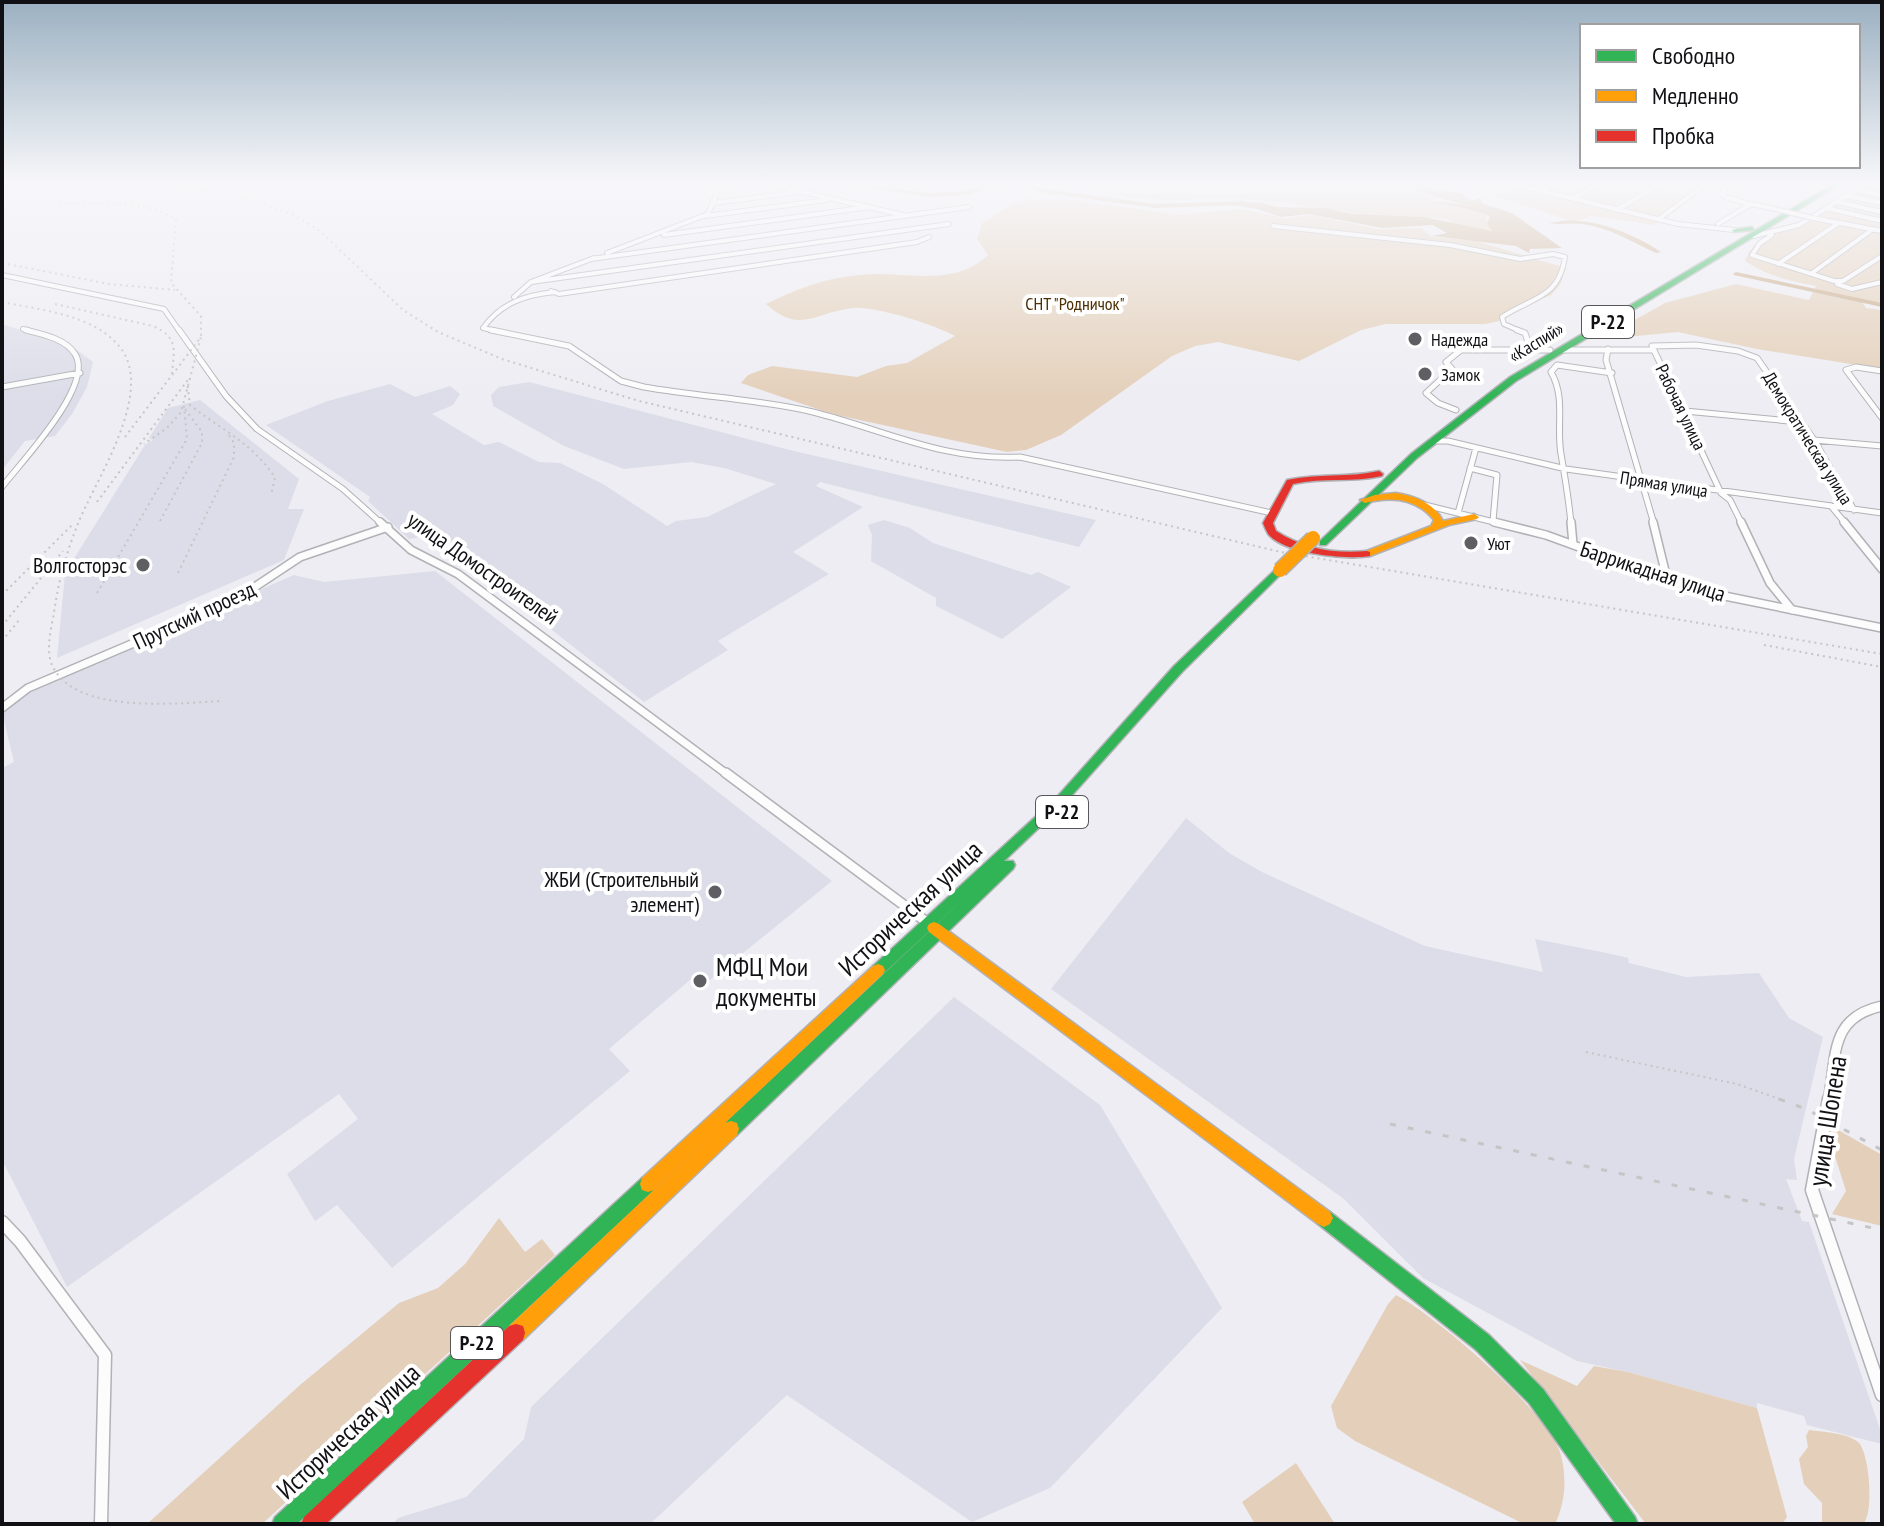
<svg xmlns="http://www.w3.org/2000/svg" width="1884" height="1526" font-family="'PT Sans Narrow',sans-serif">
  <rect width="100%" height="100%" fill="#ededf3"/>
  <path fill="#dddde9" d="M2,324l33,11 26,3 32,24 -6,25 -15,27 -17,22 -30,5 -23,29z
    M529,382l265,69 302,69 -17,27 -259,-65 -4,4 47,21 -70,45 36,22 -111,67 10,9 -84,52 -174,-136 -5,-12 -18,4 -19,-22 -19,3 -41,-38 2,-4 -104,-72 62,-24 62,-17 25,13 35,-11 10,8 -7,11 -21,9 52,31 15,-3 40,20 21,1 43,21 64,42 9,-5 31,-4 69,-33 -52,-16 -33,-6 -67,7 -60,-23 -71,-40 -2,-11 8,-8z
    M200,400l99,79 -11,30h16l-20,51 -227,98 8,-84 10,-17 70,-112 8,-5 -4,-2 19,-30z
    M884,520l26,8 23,15 98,32 7,-3 33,15 -69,52 -66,-33v-8l-65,-37 1,-26 -4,-10z
    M435,571l397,310 -132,107 -10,-8 -81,69 21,22 -238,197 -55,-63 -22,16 -28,-47 71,-55 -19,-25 -272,193 -65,-127v-392l12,-6 -12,-50 27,-21 265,-116 30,7z
    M1186,818l43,35 33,19 163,74 118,26 -8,-33 72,14 21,5 1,5 57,14 73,-4 30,45 34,19 -29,122 3,21 -11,-1 16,42 7,1 73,213v9l-75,-19 -3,-9 -47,-13v5l-129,-36 -51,-11 -154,-83 -79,-79 -293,-210z
    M954,997l146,108 122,203 -172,180 -78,34 -185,-127 -137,129h-257l5,-6 68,-21 58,-58 7,-32z"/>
  <path fill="#e4d0ba" d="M1078,183h306l50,15 -3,3 36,6 23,9 -4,1 5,14 -36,-7 -10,-5c-30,-3 -61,-1 -92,-6 -38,-6 -77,-12 -116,-14 -55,-1 -107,8 -159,-16z
    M1458,183h254l-58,42 -62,-9 -12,4 -15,-1 -74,-25 -7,-5z
    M1865,183h17v119h-20l4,6 16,2v59l-125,-20 -79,-17 -42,4 -21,-5 50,-28 71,-19 73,16 7,-14c-26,-5 -49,-10 -71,-25 9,-28 45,-31 67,-43 18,-10 35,-23 53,-35z
    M1030,198l10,3h40l100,14 61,-6 43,9 29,-3 65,14 43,-1 11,9 44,4 90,27 -6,17 -9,10 -34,14 -13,11 -19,4h-99l-25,6 -62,31 -81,-19 -23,4 -23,10 -111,79 -35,15 -19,2 -175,-38 -91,-31 7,-8 24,-9 85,11 29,-11 21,-3 48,-27c-20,-11 -79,-30 -102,-28 -38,4 -53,27 -87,-4 31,-15 59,-26 93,-29 44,-5 94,14 129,-20l-11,-16 5,-16 30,-19z
    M1833,1127l49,28v71l-50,-12 14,-23 -13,-41z
    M499,1218l26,34 17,-13 13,16 -293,269h-115l153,-139 99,-82 39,-15 27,-24z
    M1396,1295c40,21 150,115 164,157 7,23 6,50 -5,72h-31l-169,-83 -18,-13 -6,-22 57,-102z
    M1520,1360l57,26 17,-20 34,6 129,36 30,109 -5,7h-136z
    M1809,1430c14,2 39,3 49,12 12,10 16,73 5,82h-41v-21l-18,-19 -5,-25 9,-12 -2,-11z
    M1296,1463l39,61h-80l-13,-22z"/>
  <path fill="#c9aa87" d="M1389,183l43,2 2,5 27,3 10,8 10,-3v5l31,10 50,35 -32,1 -1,4 -13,-7 -84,-10 15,-3 -14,-8 -51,3 -73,-14 -28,3 -24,-8 -32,-5 35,-2 16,5 48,1 29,6 71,3 68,14 -5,-7 3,-8c-20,-8 -38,-10 -59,-15l30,3z"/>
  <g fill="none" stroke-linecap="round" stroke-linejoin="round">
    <path fill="#c9aa87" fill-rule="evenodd" d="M831,183h17l82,10 37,-2 25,-8h35l18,6 111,15 88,-3 3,2 -3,2 -88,3 -112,-15 -24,-8h-22l-30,10 -38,2z
      M1568,220c33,1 66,14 93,32l-5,1c-24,-11 -48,-26 -74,-29 -11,-1 -23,1 -33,-1z
      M1736,272l146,31v4l-148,-32 -1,-1z"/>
    <defs>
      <path id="street-far4" d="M763,183l140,32
        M1508,183l170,41 56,6
        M1728,183l-6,11 3,3 25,7
        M1866,184l16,3
        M1541,190l14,-7
        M1857,190l25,5
        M1847,196l35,7
        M1573,198l28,-15
        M1838,202l44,10
        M713,203l79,-10
        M1826,208l56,13
        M1617,210l44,-27
        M705,216l122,-16
        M1813,218l69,13
        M1659,219l48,-36
        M1718,224l33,-20 15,3
        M1273,226l177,19 70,14 33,-5 12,3c-6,42 -33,40 -63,60l2,7 18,8
        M664,235l205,-28
        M1772,235l-12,8 -8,12 82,26h9l39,-25
        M1754,236l45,-11 68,-42
        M607,253l101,-39 13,-31
        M591,259l378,-52
        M1778,264l59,-40
        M1812,273l61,-44
        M2,275l162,34 16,23
        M531,282l418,-58
        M1837,284l15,5 30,-7
        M551,291l8,3 358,-52 12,-5
        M514,297l17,-15 63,-24
        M23,329l10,3
        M501,332l-18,-4c18,-25 42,-33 72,-36"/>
      <path id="street-far3" d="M179,330l47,66 31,33 86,60 39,35
        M491,330l78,16 52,35 23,6c56,10 114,12 169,25 72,18 130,49 207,45l252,56
        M1517,330l8,3 5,15
        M1608,349l-2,11 48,164
        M1562,350h91
        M1882,371l-26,-4 -10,3 36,48
        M2,387l78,-14
        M1456,410l-18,-7 -12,-10 26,-24 -6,-7 15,-12h89
        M1685,411l115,11
        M1814,440l68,6
        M1432,441h16l118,28 316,44
        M1470,468l27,7 -4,46
        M2,487c19,-25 93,-102 73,-133 -9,-15 -33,-20 -49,-24
        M1425,505l77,19
        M1831,506l15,18
        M1458,513l18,-65
        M1571,524c-2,-24 -6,-47 -10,-70 -5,-28 5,-56 -10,-82l6,-7 55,8
        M1742,524l-12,-24 -9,-7 -69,-147 44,-1 42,6 19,7 57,82 40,70"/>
      <path id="street-far2" d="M380,522l31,28 47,24 270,201
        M1494,522l52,13 154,56 182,37
        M1571,522l2,22
        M1653,522l14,57
        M1741,522l29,61 22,27
        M1844,522l38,47
        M2,708l26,-20 207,-88 65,-43 88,-30"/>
      <path id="street-far1" d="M726,773l202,150
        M1828,1101c9,-45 1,-84 54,-95"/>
      <path id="street" d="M1829,1099l-17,91 70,205
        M2,1222l18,19 85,114 -4,169"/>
      <path id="fast" d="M1835,183h7l-326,198 -99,77 -91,87h-6v-4l91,-87 99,-77z
        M1752,227l2,3 -20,2 -3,-2z
        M1280,567l5,3 -2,2 -101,100 -117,131 -61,58h9l2,4 -2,4 -276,266 -6,2 -6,-2 -2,-6 2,-6 246,-231 -88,82 -5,2 -5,-2 -2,-4 2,-4 184,-169 117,-131 103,-98z
        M648,1176l6,2 2,6 -2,6 -357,334h-25l3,-7 367,-339z
        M1324,1209l6,3 159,123 54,54 92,128 3,7h-22l-87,-121 -54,-54 -157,-125 -3,-6 3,-6z"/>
      <path id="slow" d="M1396,493c19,3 38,10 47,28l31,-7 5,3 -2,2 -28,6 -79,31h-6v-4l67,-26 3,-6c-18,-22 -43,-24 -69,-17l-5,-3 15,-5z
        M934,922l5,2 391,288 3,6 -3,6 -6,3 -6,-3 -389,-292 -2,-4 2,-4z
        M878,964l5,2 2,4 -2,4 -229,216 -6,2 -6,-2 -2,-6 2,-6 231,-212z
        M731,1121l6,2 2,6 -2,6 -214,205 -7,2 -7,-2 -2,-7 2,-7 216,-203z"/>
      <path id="jam" d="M1379,471l4,3 -1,2c-29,7 -59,1 -89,8l-20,39 3,8c28,18 59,23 91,20l3,1v4c-23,4 -84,-2 -101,-21 -2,-2 -5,-10 -6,-12l24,-43c30,-7 62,-2 92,-9z
        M516,1324l7,2 2,7 -2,7 -197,184h-25l3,-7 205,-191z"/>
    </defs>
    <use href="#street-far4" stroke="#b1b2b6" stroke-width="6"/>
    <use href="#street-far3" stroke="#b1b2b6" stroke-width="7"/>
    <use href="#street-far2" stroke="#b1b2b6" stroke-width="10"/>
    <use href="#street-far1" stroke="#b1b2b6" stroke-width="12"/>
    <use href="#street" stroke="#b1b2b6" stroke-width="15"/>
    <use href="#fast" stroke="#b1b2b6" stroke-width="3"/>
    <use href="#slow" stroke="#b1b2b6" stroke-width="3"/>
    <use href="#jam" stroke="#b1b2b6" stroke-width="3"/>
    <use href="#street-far4" stroke="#fcfcfd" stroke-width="4"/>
    <use href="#street-far3" stroke="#fcfcfd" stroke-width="5"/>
    <use href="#street-far2" stroke="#fcfcfd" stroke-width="7"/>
    <use href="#street-far1" stroke="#fcfcfd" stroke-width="9"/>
    <use href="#street" stroke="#fcfcfd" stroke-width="12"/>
    <use href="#fast" fill="#30b455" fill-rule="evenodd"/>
    <use href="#slow" fill="#ff9f0a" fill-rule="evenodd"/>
    <use href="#jam" fill="#e5322d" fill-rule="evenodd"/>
    <path stroke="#c5c5c6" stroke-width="2" stroke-dasharray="2 4" stroke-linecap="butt" d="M158,183l85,14 49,17 28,17 83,79 35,22 64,27 137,42 642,151 601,102
      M59,203c38,1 83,-4 117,16l-5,64 30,33v21
      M2,263l107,21 66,6
      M2,302c38,8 90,12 117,44 38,45 -24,134 -42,180 -11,28 -19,57 -23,87 -3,16 -9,39 -1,54 24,48 125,36 170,34
      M55,304l98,22c26,12 21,23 19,48
      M125,437l76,-100 -20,75 -14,16 -23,16
      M97,502l90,-121 3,24c30,24 64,39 85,73l-4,17
      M160,521l42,-78v-11l-17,-23
      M178,573l56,-116v-14l-7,-11
      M97,593l90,-154 -3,-33
      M2,595l72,-72
      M2,626l61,-75
      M2,641l18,-22
      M1764,645l118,22
      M1586,1052l151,32 48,17"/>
    <path stroke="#c5c5c6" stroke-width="3" stroke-dasharray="6 12" stroke-linecap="butt" d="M1779,1099l27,10 76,41
      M1390,1124l492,106"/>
    <defs>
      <path id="street-bridge" d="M1766,207l47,11"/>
      <path id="slow-bridge" d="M1280,570l33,-32"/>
    </defs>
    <use href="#street-bridge" stroke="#b1b2b6" stroke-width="6" stroke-linecap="butt"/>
    <use href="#slow-bridge" stroke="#b1b2b6" stroke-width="17" stroke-linecap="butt"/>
    <use href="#street-bridge" stroke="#fcfcfd" stroke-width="4"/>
    <use href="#slow-bridge" stroke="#ff9f0a" stroke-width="14"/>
  </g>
  <linearGradient id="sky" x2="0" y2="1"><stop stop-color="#9bb0c1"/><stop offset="0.46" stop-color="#f7f7fa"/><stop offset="1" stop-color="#f7f7fa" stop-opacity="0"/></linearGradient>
  <rect width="1884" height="397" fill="url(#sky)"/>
  <g fill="#5e5e63" stroke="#fff" stroke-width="3">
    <circle cx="1415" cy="339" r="8"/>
    <circle cx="1425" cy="374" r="8"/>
    <circle cx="1471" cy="543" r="8"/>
    <circle cx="143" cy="565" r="8"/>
    <circle cx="715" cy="892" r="8"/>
    <circle cx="700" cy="981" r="8"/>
  </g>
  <g text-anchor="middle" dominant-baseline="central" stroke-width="8" stroke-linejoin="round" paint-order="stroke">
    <g font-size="18" fill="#4d2f02" stroke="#fff">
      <text x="1075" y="303">СНТ "Родничок"</text>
    </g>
    <g font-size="18" fill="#111115" stroke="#fff" text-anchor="start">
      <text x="1431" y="339">Надежда</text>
      <text x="1441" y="374">Замок</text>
      <text x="1487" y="543">Уют</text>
    </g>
    <g font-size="18" fill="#111115" stroke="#fff">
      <text transform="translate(1536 342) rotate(-31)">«Каспий»</text>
      <text transform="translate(1681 407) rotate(64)">Рабочая улица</text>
      <text transform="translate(1808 438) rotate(58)">Демократическая улица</text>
      <text transform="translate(1664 484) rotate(9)">Прямая улица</text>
    </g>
    <g fill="#fff" stroke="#58585b" stroke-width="2">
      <rect x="1582" y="306" width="52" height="32" rx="6"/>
      <rect x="1036" y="796" width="52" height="32" rx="6"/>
      <rect x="451" y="1327" width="52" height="32" rx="6"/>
    </g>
    <g font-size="20" font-weight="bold" fill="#111115">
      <text x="1608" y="322">Р-22</text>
      <text x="1062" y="812">Р-22</text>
      <text x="477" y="1343">Р-22</text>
    </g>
    <g font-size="22" fill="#111115" stroke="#fff" text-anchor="end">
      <text x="127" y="565">Волгосторэс</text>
      <text x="699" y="879">ЖБИ (Строительный<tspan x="699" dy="25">элемент)</tspan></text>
    </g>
    <g font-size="22" fill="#111115" stroke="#fff">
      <text transform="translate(483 568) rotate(35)">улица Домостроителей</text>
      <text transform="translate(1653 571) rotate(18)">Баррикадная улица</text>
      <text transform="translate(194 615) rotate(-25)">Прутский проезд</text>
    </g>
    <g font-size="26" fill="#111115" stroke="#fff">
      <text transform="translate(910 908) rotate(-43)">Историческая улица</text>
      <text transform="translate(1827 1121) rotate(-81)">улица Шопена</text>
      <text transform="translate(348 1431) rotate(-43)">Историческая улица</text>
    </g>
    <g font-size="26" fill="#111115" stroke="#fff" text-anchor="start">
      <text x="716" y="966">МФЦ Мои<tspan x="716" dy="30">документы</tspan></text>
    </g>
  </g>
  <rect width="1884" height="1526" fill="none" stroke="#111115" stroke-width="8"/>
  <rect x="1580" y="24" width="280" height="144" fill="#ffffff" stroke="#a0a0a1" stroke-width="2"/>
  <rect x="1596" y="50" width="40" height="12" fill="#30b455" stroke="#a0a0a1" stroke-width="2"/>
  <text x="1652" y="64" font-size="24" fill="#111115">Свободно</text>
  <rect x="1596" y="90" width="40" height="12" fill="#ff9f0a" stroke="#a0a0a1" stroke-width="2"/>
  <text x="1652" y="104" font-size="24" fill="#111115">Медленно</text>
  <rect x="1596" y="130" width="40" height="12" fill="#e5322d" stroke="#a0a0a1" stroke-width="2"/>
  <text x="1652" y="144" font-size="24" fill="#111115">Пробка</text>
</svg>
